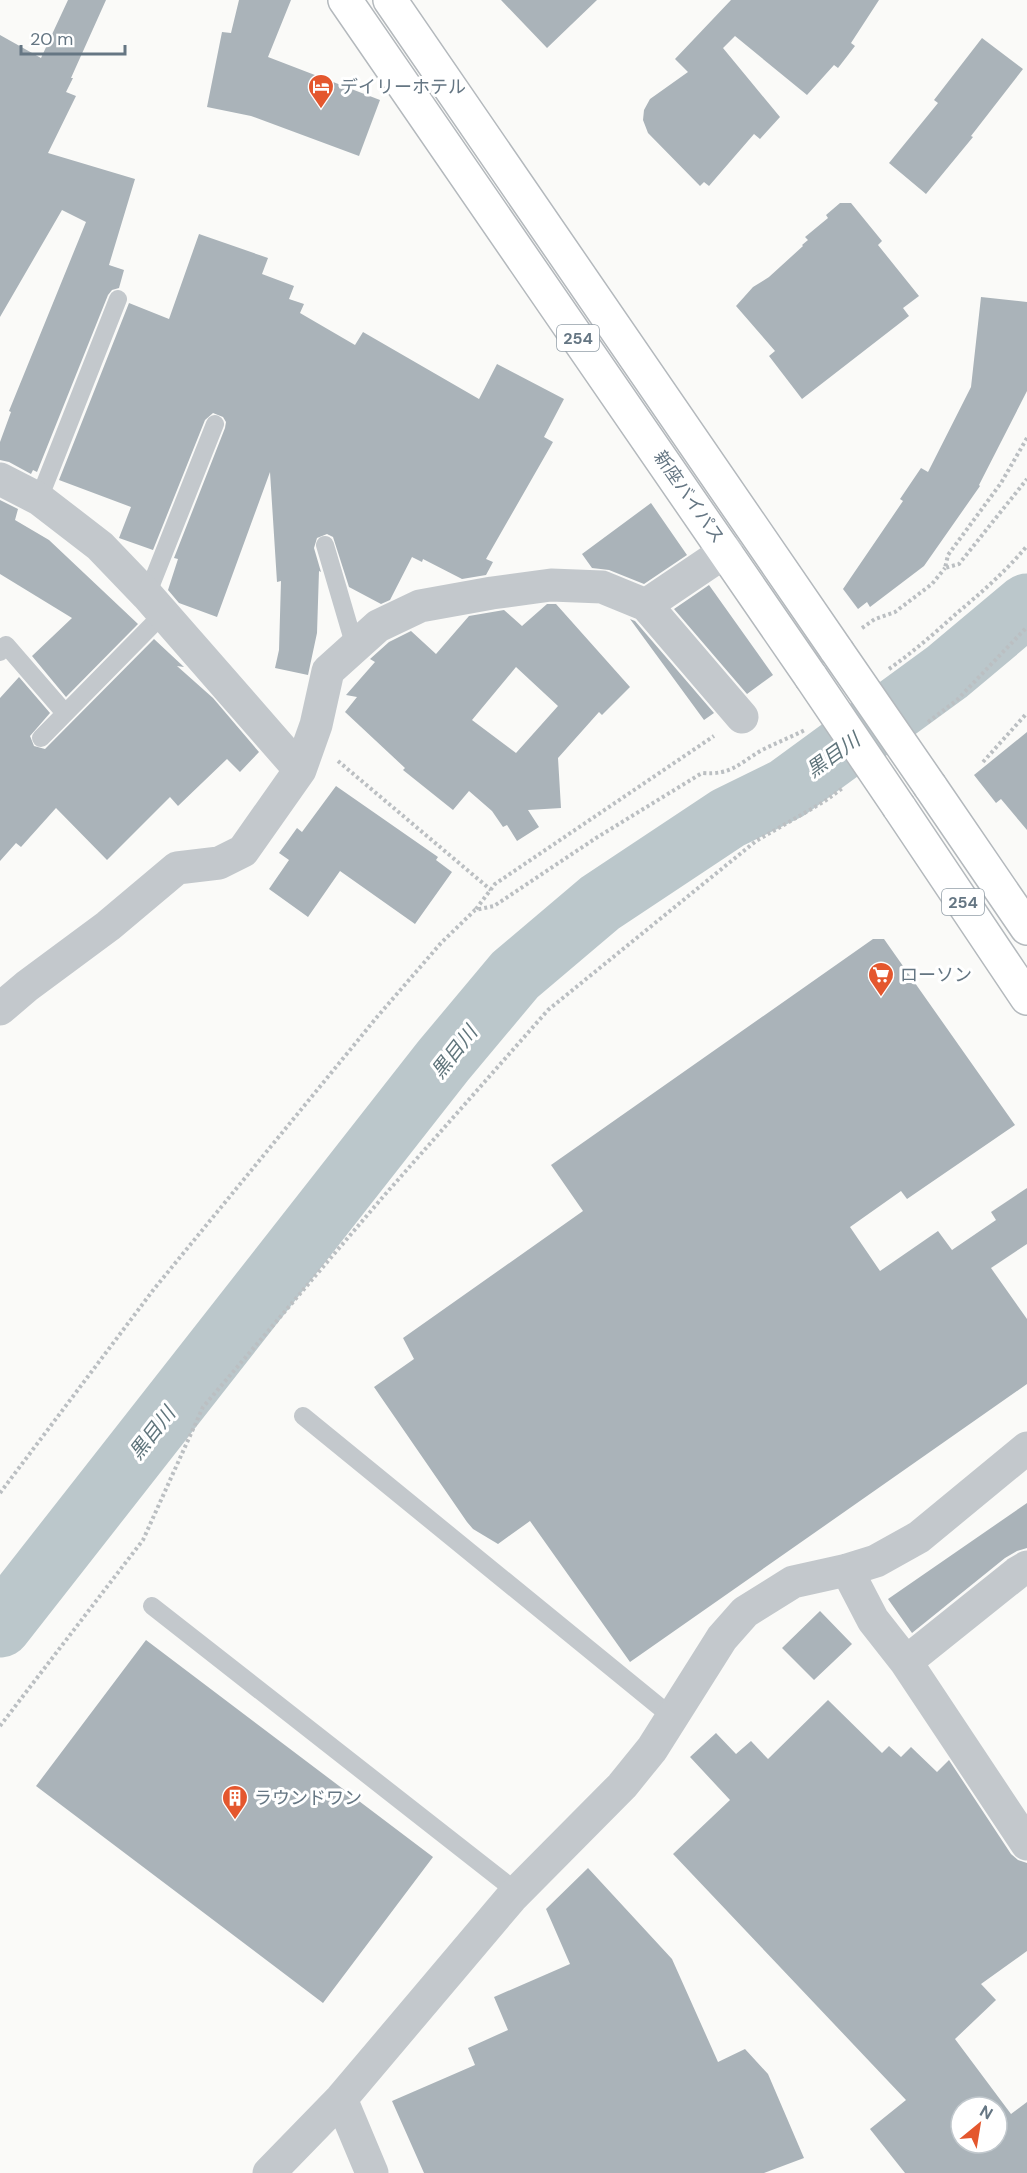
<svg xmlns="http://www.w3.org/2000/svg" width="1027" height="2173" font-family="'DM Sans','Noto Sans JP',sans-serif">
  <rect width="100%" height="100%" fill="#fafaf8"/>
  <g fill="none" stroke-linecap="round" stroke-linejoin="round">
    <path stroke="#bbc7cb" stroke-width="63" d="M0,1626l443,-565 72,-86 85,-72 128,-85 59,-29 160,-117 80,-67"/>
  </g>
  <path fill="#aab3b9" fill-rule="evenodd" d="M68,0h38l-35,78h2l-7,14 10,4 -28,57 87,26 -26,86 15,5 -5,18 -7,2 -4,5 -71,177 -4,-2 -2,4 -22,-12 -9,-2v-18l11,-30 -2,-1 77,-189 -24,-12 -62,107v-282l41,23z
    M239,0h52l-23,57 112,43 -21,56 -108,-40 -44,-9 15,-75 9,1z
    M501,0h96l-50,48z
    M731,0h148l-28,43 4,3 -17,22 -4,-3 -27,30 -72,-59 -12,12 57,69 -20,22 -6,-5 -45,52 -5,-4 -4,4 -52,-53 -5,-13 1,-10 6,-11 38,-27 -13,-13z
    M982,38l41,31 -52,67 2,1 -47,57 -37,-31 49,-60 -4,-3z
    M840,203h11l31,38 -4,4 41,51 -16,12 6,8 -107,83 -33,-43 6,-5 -39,-45 17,-19 16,-10 34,-31 -1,-1 6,-5 -3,-3 23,-19 -2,-3z
    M199,234l69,24 -6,16 32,12 -5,13 15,5 -4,9 55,32 8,-13 116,67 18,-35 67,35 -20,38 9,5 -67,117 7,3 -7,13 -24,4 -39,-20 -1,3 -10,-5 -22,43 -9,4 -32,-17 -16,-50 -6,-3 -10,4 -3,10 7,24 -2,-1 -2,62 -9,42 -33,-7 4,-18 2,-69 -4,1 -7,-110 -53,145 -38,-14 -11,-13 10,-31 -4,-1 51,-130 1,-6 -3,-5 -10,-4 -8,7 -52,130 -34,-12 12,-31 -72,-27 70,-177 40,16z
    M981,297l46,5v89l-48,94 1,1 -56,80 -54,41 -3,-5 -9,7 -15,-20 60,-88 -3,-2 21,-31 7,4 43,-85z
    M0,500l18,9 -3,11 34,20 89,84 -72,73 -34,-41 40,-38 -72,-44z
    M651,503l36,52 -43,29 -35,-14 -17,-2 -10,-14z
    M709,585l64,90 -26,19 -73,-85z
    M547,604h9l74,83 -28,28 -3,-3 -41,46 3,50 -33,2 11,17 -22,14 -10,-16 -4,2 -11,-16 -23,-20 -16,19 -50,-40 2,-2 -60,-56 12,-15 -11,-2 29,-33 -5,-3 19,-17 22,-11 25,23 33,-38 35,-6 18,16zM516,667l42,39 -42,47 -44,-33z
    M630,619l5,2 79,92 -10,7z
    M154,639l30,28 -7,-1 36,32 46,54 -19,20 -13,-13 -49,47 -8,-9 -63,63 -51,-52 -35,39 -5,-4 -16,18v-163l19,-21 31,36 -20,23 4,10 11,3z
    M1027,732v98l-26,-31 -5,4 -22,-28z
    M336,786l102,71 -2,3 16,12 -37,52 -75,-53 -32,46 -39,-28 20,-29 -10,-7 18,-25 5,4z
    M873,939h11l131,186 -108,74 -6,-8 -51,36 30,44 58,-40 14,19 44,-30 -5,-8 36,-24v56l-36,24 36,51v65l-397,278 -100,-141 -32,23 -25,-15 -6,-7 -93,-135 40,-28 -11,-21 180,-127 -32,-46z
    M1027,1503v45l-10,3 -12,7 -93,75 -24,-34z
    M820,1611l32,33 -38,36 -32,-32z
    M146,1640l287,217 -110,146 -287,-217z
    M828,1700l54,53 7,-7 12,11 10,-10 26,25 12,-12 62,94 7,6 9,3v88l-46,33 15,16 -41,39 56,75 16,-12v71h-122l-35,-44 36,-29 -233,-246 57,-54 -40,-43 26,-24 20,21 15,-13 17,18zM961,2107h36v36h-36z
    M588,1868l84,91 46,103 27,-13 23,25 36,84 -40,15h-340l-32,-72 83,-36 -7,-17 40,-18 -14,-33 76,-33 -24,-55z"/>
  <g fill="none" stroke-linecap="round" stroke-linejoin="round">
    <defs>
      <path id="trunk" d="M345,0l466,677
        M390,0l447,651
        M930,786l97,142
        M899,807l128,191"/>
    </defs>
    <use href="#trunk" stroke="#b4b9bd" stroke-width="36"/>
    <path stroke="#bbbfc2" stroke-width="4" stroke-dasharray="3 3" stroke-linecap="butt" d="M1027,438l-26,45 -53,72 -3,13 14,-4 68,-85
      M862,628l13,-9 20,-7 37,-28 13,-16
      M889,669c24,-17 46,-36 68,-56 25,-21 49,-42 70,-67
      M928,722l29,-22 70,-73
      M338,761l153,129
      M983,762l44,-49
      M476,909l19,-25 219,-148
      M0,1493l154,-204 223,-272 64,-74 34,-33 19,-4 102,-68 106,-65c30,2 36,-9 60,-23 14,-7 29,-13 43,-20
      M0,1726l143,-186 60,-133 179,-209 166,-188 208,-169 69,-40 19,-14"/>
    <path stroke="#c3c8cc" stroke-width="18" d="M39,499l79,-200
      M325,545l30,102
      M147,595l68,-171
      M0,652l6,-7 59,68
      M41,738l122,-124
      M303,1416l369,301
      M152,1606l365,286"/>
    <path stroke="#c3c8cc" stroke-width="33" d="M0,479l39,20 61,47 47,49 153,175
      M646,605l96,112
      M0,1009l27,-23 81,-60 69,-58 42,-5 24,-12 57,-81 16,-45 12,-54 50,-45 42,-20 72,-13 59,-8 51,2 44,18 80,-54
      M847,1570l26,50 33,42 121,182
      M906,1662l111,-89 10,-6
      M341,2099l31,74
      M269,2173l72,-74 170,-201 111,-112 30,-37 70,-111 23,-26 48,-30 54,-12 29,-9 43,-24 108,-89"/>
    <use href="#trunk" stroke="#fff" stroke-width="33"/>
    <defs>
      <path id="trunk-bridge" d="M837,651l93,135
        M811,677l88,130"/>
    </defs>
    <use href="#trunk-bridge" stroke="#b4b9bd" stroke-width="36" stroke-linecap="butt"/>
    <use href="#trunk-bridge" stroke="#fff" stroke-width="33"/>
  </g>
  <defs>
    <symbol id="hotel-pin" viewBox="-11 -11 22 30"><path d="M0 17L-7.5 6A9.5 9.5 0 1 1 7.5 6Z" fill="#e4572e" stroke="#fff"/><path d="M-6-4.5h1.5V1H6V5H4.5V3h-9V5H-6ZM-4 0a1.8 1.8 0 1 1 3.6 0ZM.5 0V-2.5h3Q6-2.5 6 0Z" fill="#fff"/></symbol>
    <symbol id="supermarket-pin" viewBox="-11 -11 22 30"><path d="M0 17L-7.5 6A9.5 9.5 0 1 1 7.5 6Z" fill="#e4572e" stroke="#fff"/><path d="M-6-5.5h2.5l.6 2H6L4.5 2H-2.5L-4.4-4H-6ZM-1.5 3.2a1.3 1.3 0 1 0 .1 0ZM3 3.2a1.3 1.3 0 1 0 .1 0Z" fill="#fff"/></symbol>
    <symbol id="building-pin" viewBox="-11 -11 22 30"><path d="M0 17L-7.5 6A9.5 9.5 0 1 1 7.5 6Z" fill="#e4572e" stroke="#fff"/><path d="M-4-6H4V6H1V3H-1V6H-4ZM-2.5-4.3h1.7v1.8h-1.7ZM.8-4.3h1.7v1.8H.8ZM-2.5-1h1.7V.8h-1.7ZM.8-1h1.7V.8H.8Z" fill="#fff"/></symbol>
  </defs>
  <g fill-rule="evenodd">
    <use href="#hotel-pin" x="306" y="72" width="30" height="40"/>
    <use href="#supermarket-pin" x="866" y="960" width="30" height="40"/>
    <use href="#building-pin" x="220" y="1783" width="30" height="40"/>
  </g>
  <g text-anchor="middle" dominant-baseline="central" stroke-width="6" stroke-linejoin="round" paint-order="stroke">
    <g fill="#fff" stroke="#939fa8" stroke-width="1.5">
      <rect x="557" y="325" width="42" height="26" rx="4.5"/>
      <rect x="942" y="889" width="42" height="26" rx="4.5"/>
    </g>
    <g font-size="16" font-weight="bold" fill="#657683">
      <text x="578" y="338">254</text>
      <text x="963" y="902">254</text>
    </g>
    <g font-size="18" fill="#657683" stroke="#fff" text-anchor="start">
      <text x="340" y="87">デイリーホテル</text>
      <text x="900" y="975">ローソン</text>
      <text x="254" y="1798">ラウンドワン</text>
    </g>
    <g font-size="18" fill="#657683" stroke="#fff">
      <text transform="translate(689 497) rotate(55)">新座バイパス</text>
    </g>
    <g font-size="20" font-style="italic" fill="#60757c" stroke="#fff">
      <text transform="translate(833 755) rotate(-36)">黒目川</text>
      <text transform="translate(454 1052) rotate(-52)">黒目川</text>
      <text transform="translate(152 1433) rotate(-52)">黒目川</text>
    </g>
  </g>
  <g transform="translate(979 2125) rotate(30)"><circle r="28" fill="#ffffff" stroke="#c1c8cd" stroke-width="1.5"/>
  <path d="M0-4.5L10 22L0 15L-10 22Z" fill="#e4572e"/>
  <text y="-9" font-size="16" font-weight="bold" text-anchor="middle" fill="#657683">N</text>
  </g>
  <path d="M21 45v9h104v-9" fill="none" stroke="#657683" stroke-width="3"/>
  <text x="30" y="45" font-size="18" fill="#657683" stroke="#ffffff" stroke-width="4.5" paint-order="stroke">20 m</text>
</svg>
